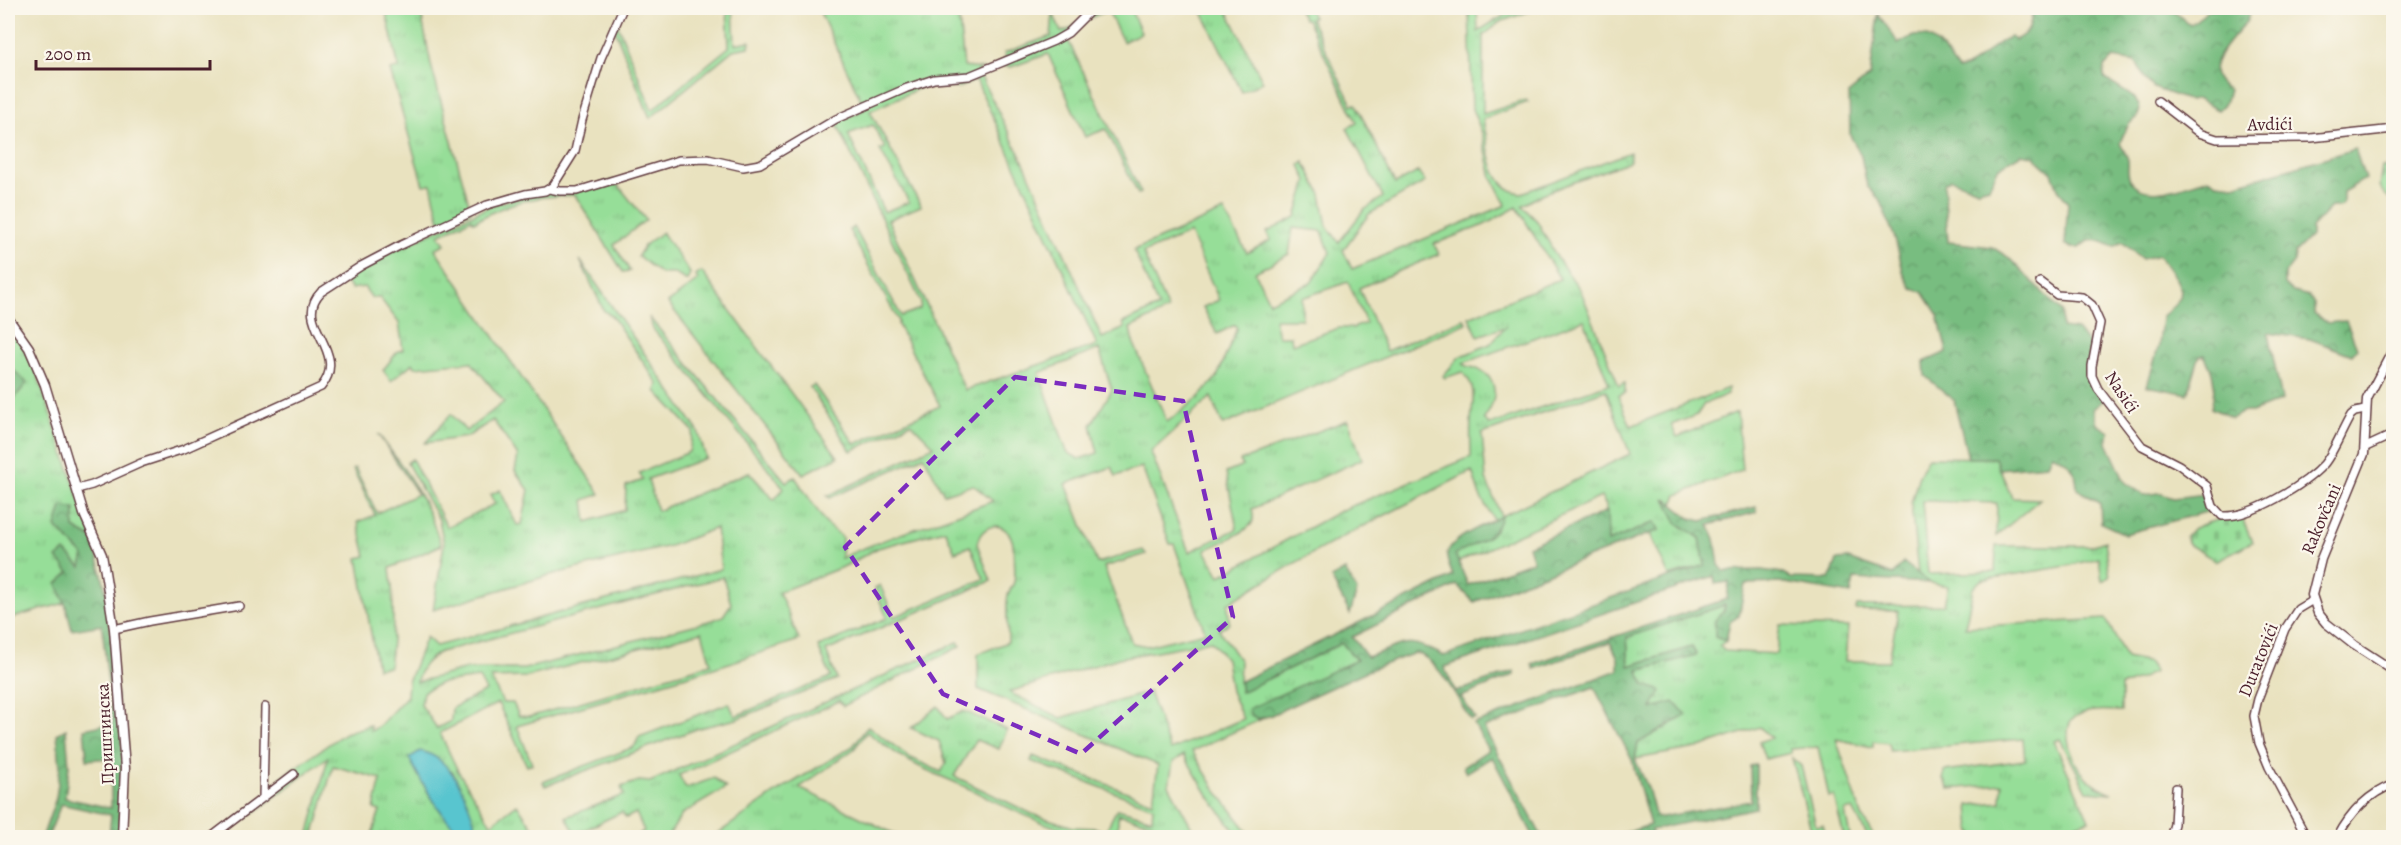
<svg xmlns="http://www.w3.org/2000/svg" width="2401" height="845" font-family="Alegreya,serif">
  <defs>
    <pattern id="grass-tufts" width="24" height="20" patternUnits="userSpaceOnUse" patternTransform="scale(1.5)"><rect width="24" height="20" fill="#96de98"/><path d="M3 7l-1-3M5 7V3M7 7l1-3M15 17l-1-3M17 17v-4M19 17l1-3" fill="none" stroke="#83be83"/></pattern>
    <pattern id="forest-crowns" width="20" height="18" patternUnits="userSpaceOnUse" patternTransform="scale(1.5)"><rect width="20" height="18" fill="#78bd80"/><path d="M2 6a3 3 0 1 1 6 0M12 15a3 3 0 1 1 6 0" fill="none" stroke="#649969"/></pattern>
    <pattern id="cemetery-stones" width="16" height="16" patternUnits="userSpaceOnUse" patternTransform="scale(1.5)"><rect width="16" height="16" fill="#96de98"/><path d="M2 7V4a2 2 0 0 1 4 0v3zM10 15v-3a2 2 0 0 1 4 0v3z" fill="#83be83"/></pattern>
  </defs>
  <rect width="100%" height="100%" fill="#fbf7ec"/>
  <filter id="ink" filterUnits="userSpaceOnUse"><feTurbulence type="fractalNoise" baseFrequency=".0167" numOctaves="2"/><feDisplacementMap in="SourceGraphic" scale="12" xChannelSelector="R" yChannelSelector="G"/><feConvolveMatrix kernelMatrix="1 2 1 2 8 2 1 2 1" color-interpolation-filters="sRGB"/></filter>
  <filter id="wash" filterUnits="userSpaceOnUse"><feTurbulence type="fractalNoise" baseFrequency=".008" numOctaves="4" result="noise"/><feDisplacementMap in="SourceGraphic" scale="24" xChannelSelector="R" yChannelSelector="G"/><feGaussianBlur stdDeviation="1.35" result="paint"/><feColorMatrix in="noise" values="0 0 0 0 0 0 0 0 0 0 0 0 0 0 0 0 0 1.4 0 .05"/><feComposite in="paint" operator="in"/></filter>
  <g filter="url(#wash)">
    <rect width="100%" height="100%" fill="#e9e2bf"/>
    <path fill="url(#grass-tufts)" stroke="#707e62" stroke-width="1.5" fill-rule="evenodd" d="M385,8h35l11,57 40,146 -30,14 -10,-41 -8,1 -33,-115 9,-2z
      M727,8h6l2,36 15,-3 -1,6 -16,3 -83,68 -36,-90 3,-5 35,87 77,-63z
      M818,8h140l6,59 18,2 -4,2 47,94 77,173 23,-10 -2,-5 35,-16 -24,-57 90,-39 23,42 24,-13 -4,-8 29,-15 11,-36 -7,-16 4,-3 17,32 6,32 12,16 25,-32 19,-13 -36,-69 10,-5 -50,-104h-3l-6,-11h10l5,9 -3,1 42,87 4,-1 39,80 23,-12 7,10 -56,32 -26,36 9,19 154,-64 -14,-27 -10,-45 -10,-24 -3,-101h8l1,24c19,-14 37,-24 60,-24l-38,14 -17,14v78l43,-14 2,2 -45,17c6,26 6,71 39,74l108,-41v9l-88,33 -20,12 15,15 21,38 23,32 38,95 6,-3v10l-7,3 13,30 97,-38v6l-24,10 -7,11 -26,10 6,12 60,-25 5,58 -65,25 -4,9 -6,-5 10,24 23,15 5,27 -36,11 -19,-42 9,-4 -4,-8 -47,20 -2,-36 -5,-9 -143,65 -3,-8 17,-9 28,-28 -6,3 -14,-24 -8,-25c-82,42 -167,82 -244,133l1,19 -10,7 21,31 -1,21 2,10 101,-49 15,18 -108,48 2,6 7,4 6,-1 -72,33 24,39 36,47h-13l-31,-42 -24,-40 -11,7 -4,23 28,52h-44l-1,-14 -34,-9v23c-53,0 -91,-20 -138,-43 -23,-12 -48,-20 -71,-33 -15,-8 -28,-19 -42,-29l-13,17 -55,39 102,49h-188l64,-45 76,-46 15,-20 41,31 32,15 5,-9 -7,-22 -28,-13 27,-22 9,13 17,-8 43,19 -8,19 -23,-9 -22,36 78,38 41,13 23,1 9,4 12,-23 35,10 1,-12 -122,-46 2,-5 120,46 5,-37 -180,-76v-35l30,-12c0,-15 -3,-33 0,-47 1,-5 5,-8 6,-13 2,-6 0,-36 -2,-42 -7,-21 -31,-17 -35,4l14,37 -165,70 11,28 -100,40 -38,9 -154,58 -2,-4 91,-35 5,-10 90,-34 6,13 96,-39 -13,-30 69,-29 -12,-30 5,-3 14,32 90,-38 -14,-33 -15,6 -10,-22 -67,18 -33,18 -66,26 20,48 -82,27 -200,59 15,38 -5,2 -29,-63 -58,30 18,38 33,53 26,-20 22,33h-60l-13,-37 -14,-29 -42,-12c12,25 33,64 58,78h-32l-4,-3h-29l1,3h-33l9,-26 -6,-2 7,-30 -48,-13 -20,71h-5l20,-80 -107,80 -9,1 71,-54 -4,-5 66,-46 25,-8 1,6 9,-6 27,-29 1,-14 18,-45 10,9 285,-77 -5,-41 -46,18 -120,29 -117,35 11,-66 -5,-24 -32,-57 5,-4 35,68 48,-23 -5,-9 10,-5 17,35 5,-1 7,-34 -14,-19 3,-15 -25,-36 -26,17 -42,6 26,-29 15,17 38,-29 -33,-40 -56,5 -2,-4 -22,18 -8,-11 15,-19 5,-1 -4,-27 -19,-25h-8l-8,-11 -13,2 -8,-10 35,-22 117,-53 51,-13 27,1 41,-12 32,40 -32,25 16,26 -7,1 -48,-77c-43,2 -63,5 -101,27l-3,-3 -32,16 6,9 -10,5 165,245 -16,6 3,22 38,-12 1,-24 17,-6 -4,-7 50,-21 4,-21 -37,-40 2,-7 -46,-68 -8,-5 -24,-51 118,171 8,27 -58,21 9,32 92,-39 25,28 10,-12 -131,-159 -4,-12 137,165 9,-5 32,48 15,12 -1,21c49,-23 101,-37 152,-57l-20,-16 -29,9 -20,-38 -94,42 -3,-2 107,-50 -23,-23 -60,28 -41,-64 4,-2 41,59 85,-38 -42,-81v-5l-49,-90 5,-3 47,89 19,-7 1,-7 -85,-180 29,-13zM976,80l121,265 -132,45 -77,-170 33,-14 -51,-95 56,-26 32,3zM873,125l12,23 -5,2 29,52 -25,10 -36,-78zM1517,207l43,72 -91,38 9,19 27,-9 -15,17 -31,13 -16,19 2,2 17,-6c17,16 10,30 9,50 -1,12 0,24 0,35l-129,53 -122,66 -15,-26c12,-6 41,-17 47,-27 2,-4 1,-10 0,-14l110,-50 -14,-39 -108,41 3,5 -17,7 11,56 -48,23 -38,-100 60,-55 12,28 244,-102 -3,-4 -78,32 -27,-63 80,-34 -5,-10 50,-19zM1293,228l29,3 8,22 -19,30 -42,19 -14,-30 34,-18zM1190,233l29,67 -16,7 14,27 18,-9 2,3 -20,49 -18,20 -32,25 -35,-83 -2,-11 38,-18 -25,-57zM1348,282l18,41 -13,5h-14l-47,16 -1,-8h-13l-4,-17h28v-21zM1584,320l25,64 -119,41 -6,-6c13,-18 17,-41 -9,-51 -6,-2 -8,0 -12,-5zM1099,349l13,41 -21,35 7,28 -19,6 -12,-7 -28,-79zM1606,390l24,64 -129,62 -15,-37 -4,-45zM1112,467l4,9 26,-9 28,77h4l31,88 -58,14 -15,-3 -28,-76 42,-13 -3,-4 -46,13 -31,-79zM723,577l8,27 -8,12 -10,4 -189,49h-57l-50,13c3,-15 10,-22 23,-30zM702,632l9,32 -182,53 -10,-1 -6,-13h-10l-12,-25 35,-1zM1211,641l15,18 5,32 12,28 -73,31 -21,-58 -88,26 -52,-26 110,-34zM479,678l7,13 -34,17 -1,13 -14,7 -16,-23 2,-13 18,-9z
      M1095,8h35l11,25 -18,9 -15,-31c-20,6 -27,13 -40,29l73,153 -3,1 -32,-65 -21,8 -37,-83 -37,13 -15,-2 10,-7 -2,-5 47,-17 2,-23 8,19 9,-3z
      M1200,8h26l37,74 -21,10z
      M662,232l28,41 -3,8 -12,-7h-14l-23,-18 6,-10z
      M701,272h1l136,185 -35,17 -135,-171 30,-23 -2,-4z
      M8,321l25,41 60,177 -19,-11 -18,-1 28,29 -3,12 -12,6 -12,10 8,19 -57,16v-213l18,-23 -18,-18z
      M378,434c30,38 48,65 63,111l-51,23c5,35 4,65 -1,99l-12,1 -19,-110 8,-2 -8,-34 17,-7 -22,-46 2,-1 22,45 41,-19z
      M1928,457l67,1 17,40 28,1 -44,37 1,-33 -75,-2 6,73 67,-2 1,-26h95l14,-5 5,36 -8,4 -3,-23 -32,8 -86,14 -8,8 -8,39 141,-8 20,39 23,5 6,9 -27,12 -7,1v26c-13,0 -36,-3 -47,7 -14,13 -1,45 10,57 7,9 18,13 28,18l-25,-2 -27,-52 -6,2 35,79 -26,8 1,9h-88l-5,-5 -2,-27 32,-3 1,-18 -53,5 -6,-10 2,-8 80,-11 -2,-21 -133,12 -2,-8 -15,-2v6l-37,-8 26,77 12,21h-6l-15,-28 -8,2 5,26h-6l-10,-41 -5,1 -11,-50 -28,2 1,4 -26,6 -6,-17 12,-4 -11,-11 -63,21 -62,11 3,-16 8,-5c5,-30 6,-41 -8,-67l58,-17 -4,-7 -63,19 -2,-29 98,-32 -10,32 11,4 -7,5 6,5 51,3 4,-29 68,2 -3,34h44l9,-50 -42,-1 1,-4 87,-1 4,-19 -18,-3 -12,-9 -7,-71 8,-28z
      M958,642l3,4 -118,60 -4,-5 -160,74 7,13 28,-10 12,10 -44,26 -14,23h-34l10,-6 -8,-18 -10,5 -4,-6 -46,22 -10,-17 58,-22 -3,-8 18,-6 11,1z
      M1792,758l9,8 15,60 7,-1 3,12h-13z"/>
    <path fill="url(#forest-crowns)" stroke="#616e56" stroke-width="1.5" d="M2033,8h137l20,17 22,-17h36l1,7 -3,7c-14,18 -53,50 -17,68l-4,13 -7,7 -21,-11 -7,2 -36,-13 -9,-9 -9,-17 -23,-4 -8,8 -1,11c8,11 44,20 34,38 -2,4 -8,7 -10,11 -3,5 -6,11 -8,17 2,5 7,12 8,17 1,7 -2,12 2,19 13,26 58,5 79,-1l8,5 17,2 121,-36 10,30 -22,13v12l-4,3h-8l-20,21v8l-16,16 -1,10 -9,11v11l8,8 16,4 5,8v10l14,9 18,-2 11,27 -5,7 -42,-16 -42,-6 14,67 -30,12h-10l-10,6 -21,-10c5,-21 4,-34 -7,-53l-5,2 -11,37 -41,-8 12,-41 3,-27 18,-20 1,-8 -5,-11 -17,-24 -17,4 -20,-17 -8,5c-14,-6 -23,-12 -35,1h-7l-7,-4 3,-42 -9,-11 -7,-18 -19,-17 -12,-2 -22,13 -10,20 -11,3 -27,-11 -7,5 4,58 44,5 16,10 54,55v16l15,2 13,15c-4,27 -3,34 14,55l-11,9 4,15 12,8 -2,11 18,39 19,13 15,-2 14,5 33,-4 4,17 -85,23 -24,-11 -1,-20 -23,-14c0,-19 -7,-28 -26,-35l-4,11 -48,4 -4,-11h-27l-14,-58 -29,-24 -1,-14 23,-10 -9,-37 -15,-23 -11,-3 -8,-14 -9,-37 -16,-39 -12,-13 -6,-30 -11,-21 -1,-42 21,-17 8,-62c7,11 15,19 20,30 5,-3 12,-7 17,-8 20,-4 33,21 43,34 20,-4 32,-26 52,-33l5,3c17,-9 15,-14 18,-32z
      M8,365l19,18 -19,23z
      M1665,498l25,20 12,3 54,-14 1,5 -48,13 6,14 4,26 5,6 37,-1 22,3 8,5 39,1 7,-19 11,-1 45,16 10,-13 27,21 -76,-4 -3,15 -66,-11 -40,1 -6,32 -9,6 -4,19 -11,-4v-17l9,-9 1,-6 -98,32 2,29 63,-19 4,8 -58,16 7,14 16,6 -9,17 22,-6 13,13 -49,28 -3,16 13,29 8,30 95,-17 -1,-35 6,-1v43l-105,22 2,7h-41l38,-12 -18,-65 -38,-73 -110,41 58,109h-8l-42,-80 -26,16 -3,-6 25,-17 -14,-26 144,-54v-12l-8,-16 -76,27 -2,-5 195,-65 2,-17 -14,2 -1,-8 -270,91 12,25 58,-21v4l-53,22 14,21 -4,2c-13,-19 -33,-63 -56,-67l-48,18 -98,45 -11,3 -7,-4 -3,-6 109,-49 -15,-17 -101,49 -2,-10 214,-106c-2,-7 -7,-14 -6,-22 3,-16 40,-30 54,-38 -6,24 -26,27 -46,38l13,31 65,-24 -5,-15 79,-35 1,31 47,-20 4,8 -185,72 -17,-17 -105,52 15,20c40,-13 36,-22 77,-1l261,-91 -5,-27 -23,-15z
      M62,506l13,3 -1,19 19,11 13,52 17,165 -4,81h-10l2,-22 -50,-11 -13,33 -6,1 14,-40 4,-31 -3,-33 9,-5 3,37 -4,32 46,10v-50l-24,2 -3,-31 28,-6 -10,-98 -30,5 -7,-27 -8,-19 12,-11 -12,-15 8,-7 16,16 3,-11 -28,-29z
      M1345,570l12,21 -7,23 -19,-36z"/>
    <path fill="url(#cemetery-stones)" stroke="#707e62" stroke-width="1.5" d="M2382,167l11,2v35l-14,-17z
      M2227,517l15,1 10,24 -36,19 -28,-17 -2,-8 6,-7 12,-5z"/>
    <path fill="#58c5cf" stroke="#51727d" stroke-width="1.5" d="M420,751c36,7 50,55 59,86 -5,1 -9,1 -14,-1 -19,-10 -46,-58 -56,-78z"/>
  </g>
  <g filter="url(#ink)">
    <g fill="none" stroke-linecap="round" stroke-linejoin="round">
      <defs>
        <path id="minor" d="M2158,101l41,32 18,6 94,-1 83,-9
          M549,189l11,2h17l102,-31 29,-1 35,8 17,-3 76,-45 71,-31 27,-9 35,-3 85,-35 14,-8 21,-21 10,-4
          M2040,282l17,13 25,2 10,8 8,18 -8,43v10l6,13 44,57 37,19 28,21 6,20 9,10c28,2 83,-31 102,-52 10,-12 18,-34 27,-49l4,-3 10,-2
          M2366,447l28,-13
          M77,489l15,-4 49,-22 43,-14 137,-62c30,-36 -30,-64 0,-95l40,-26 40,-21 86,-40 38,-11 20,-3 8,-5 22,-35 7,-31 19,-62 22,-50
          M114,629l36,-8 89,-15
          M263,798l2,-91
          M210,838l84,-64
          M2170,838l4,-14 2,-36
          M2307,838l-38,-71 -10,-24 -5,-27 4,-17 27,-70 13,-20 15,-9
          M2337,838c13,-25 30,-44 57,-54"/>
        <path id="tertiary" d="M8,318l21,30 16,37 39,129 18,41 3,17 9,57 11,139 -3,70
          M2394,348l-27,51 -3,55 -43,105 -9,36 6,18 8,10 28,22 40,26"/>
      </defs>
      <use href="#minor" stroke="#623c41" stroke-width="10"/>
      <use href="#tertiary" stroke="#623c41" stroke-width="11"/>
      <use href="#minor" stroke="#fff" stroke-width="7"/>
      <use href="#tertiary" stroke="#fff" stroke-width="8"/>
    </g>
  </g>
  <path fill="none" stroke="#7b2cbf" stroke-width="4.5" stroke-dasharray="12 8" stroke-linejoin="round" d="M1015,377l168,24 50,216 -152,137 -138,-60 -98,-147z"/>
  <g text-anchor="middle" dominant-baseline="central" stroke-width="4.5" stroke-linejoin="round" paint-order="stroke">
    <g font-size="18" fill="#4a1f2b" stroke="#fbf7ec">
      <text transform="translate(2270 124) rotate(-1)">Avdići</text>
      <text transform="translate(2122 392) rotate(56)">Nasići</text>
      <text transform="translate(2321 519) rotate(-67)">Rakovčani</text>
      <text transform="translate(2258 660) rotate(-68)">Duratovići</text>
      <text transform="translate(105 734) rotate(-93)">Приштинска</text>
    </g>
  </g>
  <rect width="2401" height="845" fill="none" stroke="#fbf7ec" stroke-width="30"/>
  <path d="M36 60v9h174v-9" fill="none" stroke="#4a1f2b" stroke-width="3"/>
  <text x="45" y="60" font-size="18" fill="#4a1f2b" stroke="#fbf7ec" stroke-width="4.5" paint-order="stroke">200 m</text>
</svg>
